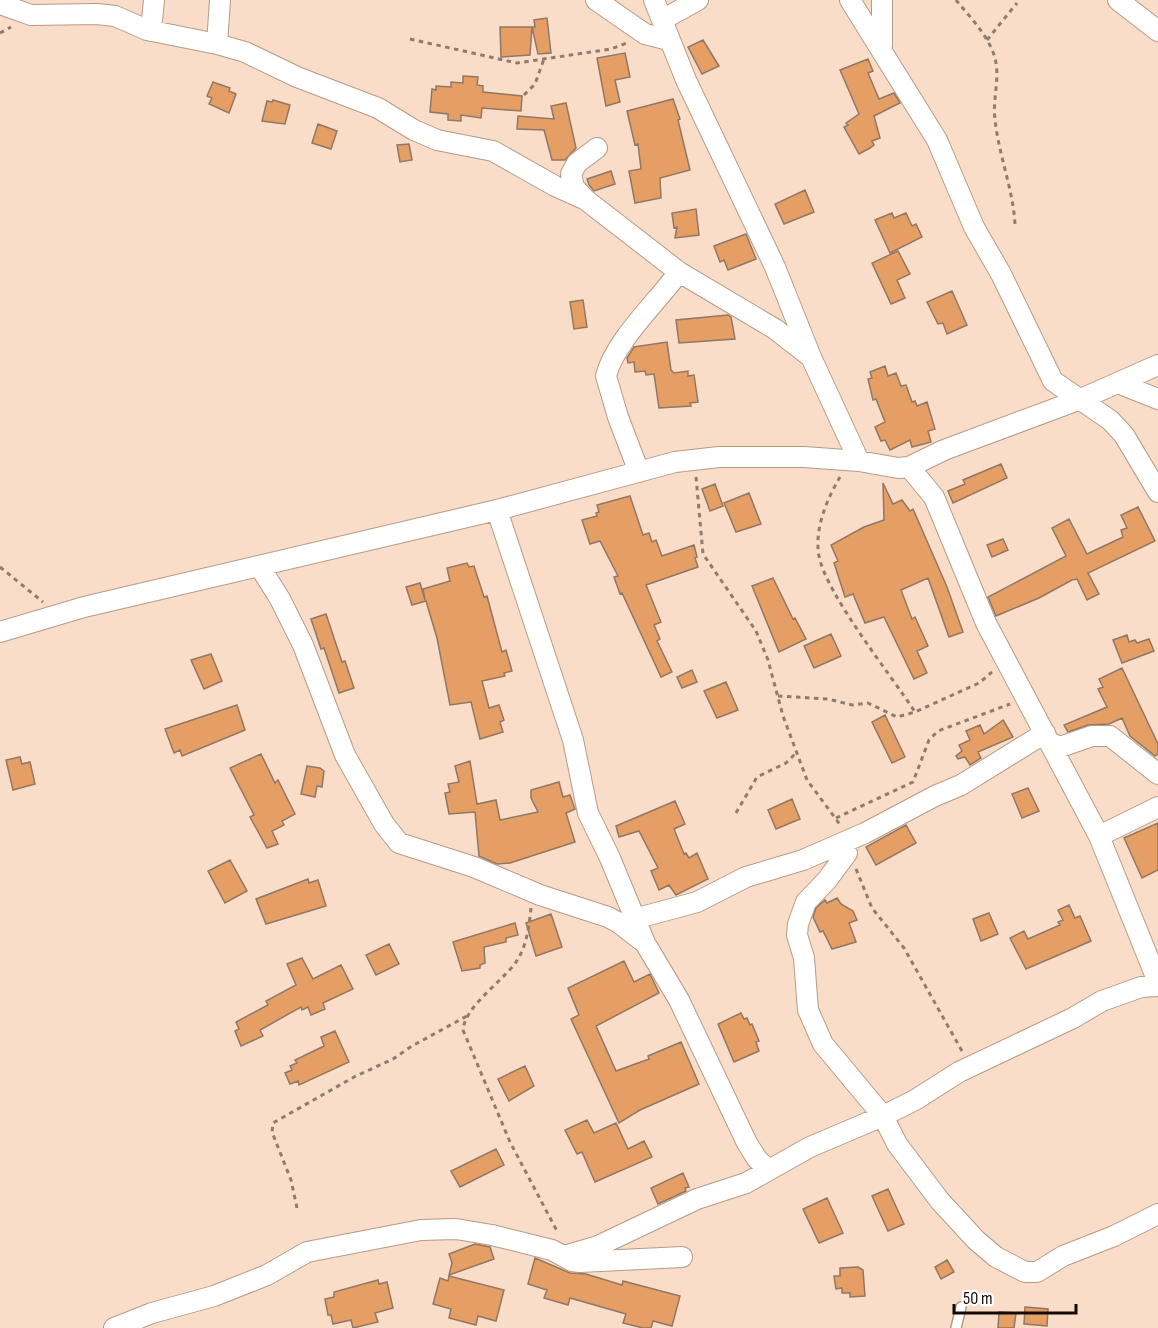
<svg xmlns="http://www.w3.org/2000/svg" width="1158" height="1328" font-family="'Sofia Sans Condensed',sans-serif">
  <rect width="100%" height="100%" fill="#f9ddc8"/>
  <path fill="#e59e64" stroke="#917764" stroke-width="1.5" d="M547,18l4,35 -13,1 -6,-27h3l-1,-7z
    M500,27h32l-2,28 -29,2z
    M703,40l16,26 -17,8 -14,-27z
    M625,53l5,24 -15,3 5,22 -14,4 -9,-48z
    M868,59l5,12 -5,2 11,26 15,-6 6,10 -26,13 6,22 -8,3 2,4 -4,3 -11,6 -15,-27 4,-2 -2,-2 13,-9 -19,-44z
    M463,76l15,1 -1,8 6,1v6l39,4 -1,15 -39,-3 -1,10 -20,-3v6l-13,-1v-6l-18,-2 2,-23 4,1v-4l15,1v-5l12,1z
    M213,82l17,6 -1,3 7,3 -7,19 -20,-9 3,-6 -5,-2z
    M673,99l7,20 -2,1 12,50 -30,8 1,20 -26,5 -6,-32 12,-2 -3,-25 -3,1 -8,-34z
    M273,100l17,5 -5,19 -23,-3 5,-20 5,1z
    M566,103l10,45 -11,12h-13l-8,-30 -27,-1 1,-13 36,3 -3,-13z
    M318,124l19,7 -6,18 -19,-6z
    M409,144l3,16 -12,2 -3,-17z
    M611,171l4,13 -21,7 -5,-6 -2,-6z
    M805,190l9,22 -30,12 -9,-20z
    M696,209l3,26 -24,3 2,-11 -3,1 -2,-15z
    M892,213l2,5 12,-5 6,13 4,-2 6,13 -32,16 -15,-33z
    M746,234l10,25 -28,11 -4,-10 -4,2 -6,-16z
    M898,251l12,23 -13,6 8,18 -14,6 -19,-41z
    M952,291l15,34 -20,9 -4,-11 -5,1 -11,-22z
    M583,300l4,27 -13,2 -4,-27z
    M728,315l3,2 4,22 -56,4 -3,-23z
    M667,342l4,28 3,3 14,-2v5l6,-1 4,27 -8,1 1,3 -32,2 -5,-34 -8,1 -1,-4 -10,1 -1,-10 -6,1 -1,-5 7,-11z
    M885,366l3,10 8,-3 5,13 5,-1 6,17 3,-1 2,5 10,-4 8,27 -7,2 3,11 -19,5 -2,-7 -20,10 -5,-10 -4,1 -6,-14 10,-5 -9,-23 -3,1 -5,-21 4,-1 -2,-6z
    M1001,464l6,14 -54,25 -5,-12 17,-7 -2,-4z
    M883,483l10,21 9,-4 8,11 3,-2 34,78 16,45 -14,5 -21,-59 -27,12 11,29 3,-2 13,29 -11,5 10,22 -13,6 -30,-62 -19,6 -12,-29 -8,3 -11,-34 4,-2 -7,-16 33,-18 20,-7z
    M715,484l8,22 -13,5 -8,-22z
    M749,493l12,31 -25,8 -12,-29z
    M630,496l13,39 6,-2 3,9 4,-2 6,16 32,-11 3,12 -2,1 3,9 -52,18 15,37 -7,3 6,14 -3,2 15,31 -11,5 -39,-84 -2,1 -6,-17 4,-1 -18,-35 -10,3 -8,-24 15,-4 -1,-3 3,-1 -2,-7z
    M1138,507l17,34 -67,32 11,21 -12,6 -10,-21 -5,1 -33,18 -43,18 -8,-19 78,-41 -14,-28 17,-9 18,35 36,-17 -2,-7 6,-2 -6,-13z
    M1003,539l5,11 -16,7 -5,-12z
    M467,563l2,4 5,-1 10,31 3,-1 15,56 4,-2 6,21 -8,2 1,3 -23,5 7,27 10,-3 5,15 -4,2 3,10 -23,7 -9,-37 -21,3 -13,-67 -11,-37 -14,4 -6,-18 14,-4 5,17 -2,-11 27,-8 -3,-13z
    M773,578l20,41 2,-1 11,21 -27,13 -27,-66z
    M326,614l16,48 3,-1 9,27 -15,5 -15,-45 -3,1 -10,-30z
    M831,634l10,22 -27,12 -10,-22z
    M1127,635l2,7 6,-2 2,3 12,-4 5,12 -32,12 -9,-23z
    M211,654l11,27 -18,8 -13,-29z
    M1122,668l36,76v10l-3,2 -25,-20 -8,-18 -13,6 -21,1 -20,7 -4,-7 43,-18 -9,-18 5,-2 -4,-8z
    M692,670l5,12 -15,6 -5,-11z
    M726,682l12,28 -21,8 -13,-27z
    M237,705l8,25 -63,26 -2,-6 -6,3 -9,-24z
    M885,715l20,42 -13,6 -20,-41z
    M1003,720l10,17 -35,15 3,6 -11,7 -5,-8 -7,2 -2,-3 6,-5 -3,-6 11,-5 -4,-9 14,-6 4,9z
    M261,754l14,29 3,-3 17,34 -13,7 2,4 -12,6 6,13 -11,4 -17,-31 4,-2 -24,-47z
    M20,757l2,7 8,-2 5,22 -22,6 -7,-30z
    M470,761l7,43 19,-4 4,20 38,-8 -7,-14v-8l28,-8 4,15 7,-2 5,14 -9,4 9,29 -65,21 -13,1 -18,-8 -4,-44 -26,2 -4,-21 5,-1 -2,-8 11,-2 -4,-16z
    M307,766l13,2 4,3 -2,16 -5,-1 -2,11 -14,-3z
    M1028,788l11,23 -17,7 -10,-24z
    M792,799l8,20 -24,10 -8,-19z
    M675,801l10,23 -11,5 10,25 2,-1 3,5 8,-5 11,26 -32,16 -7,-10 -10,5 -8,-19 7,-3 -19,-37 -20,6 -3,-11z
    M1158,823v47l-16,8 -18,-40z
    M906,825l10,18 -40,22 -10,-18z
    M230,860l17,31 -22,12 -17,-32z
    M308,879l1,4 9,-3 8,26 -60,18 -10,-25z
    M837,898l4,6 12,7 4,9 -8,3 7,19 -24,7 -9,-18 -3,1 -7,-15 3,-9 9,-8 2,3z
    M1069,905l6,13 5,-2 11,25 -65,28 -16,-31 14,-7 4,8 32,-14 -2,-3 5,-2 -5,-10z
    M989,913l9,21 -17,7 -8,-22z
    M551,914l11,33 -26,9 -10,-33z
    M515,923l3,12 -12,3v4l-22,5 1,16 -5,2v3l-18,3 -9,-29z
    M389,944l10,20 -23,11 -10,-20z
    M302,958l11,21 28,-14 12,24 -30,14 2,6 -14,6 -3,-8 -6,3 -1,-3 -41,23 3,6 -22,10 -6,-15 4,-2 -3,-7 32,-17 -2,-4 30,-16 -9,-21z
    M624,961l10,21 16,-8 9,19 -63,33 20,45 33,-12 -1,-3 33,-14 18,42 -59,26 -21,13 -48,-104 8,-4 -11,-27z
    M741,1013l3,6 3,-1 3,7 2,-1 7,17 -3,1 3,9 -25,11 -16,-38z
    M335,1031l14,31 -50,23 -1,-4 -8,3 -5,-11 7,-3 -2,-4 7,-3 -2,-3 29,-14 -3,-9z
    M525,1066l9,20 -25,15 -11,-22z
    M587,1120l7,13 22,-10 12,26 16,-8 8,16 -57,25 -13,-30 -5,2 -12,-24z
    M496,1149l8,16 -44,22 -9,-16z
    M683,1173l6,14 -4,1 1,3 -28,13 -7,-16z
    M888,1189l16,35 -16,7 -16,-35z
    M827,1198l16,35 -24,10 -16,-34z
    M475,1244l15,3 4,12 -45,16 3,-12 -3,-9z
    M535,1258l35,15 16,1 36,11 1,-4 57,15 -8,30 -19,-5 -2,7h-8l-20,-5 3,-9 -56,-16 -2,7 -24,-7 3,-8 -19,-6z
    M947,1260l7,12 -13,7 -6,-12z
    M858,1267l5,3 2,26 -15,1v-4h-8v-5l-6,1 -2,-13h6v-8z
    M449,1276l55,14 -8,31 -18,-5 -2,9 -27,-7 2,-9 -18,-5 7,-26 8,3z
    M378,1280l1,4 8,-2 6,26 -18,5 3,9 -25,6 -2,-8 -18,4 -2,-9h-3l-3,-16 9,-2v-5z
    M1025,1307l23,2 -1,17 -23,-2z
    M999,1312l17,1 -2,15h-16z"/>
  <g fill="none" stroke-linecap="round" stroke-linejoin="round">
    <defs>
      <path id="service" d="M956,1328l5,-21"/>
      <path id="minor" d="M596,0l49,34 24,6
        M654,0l32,80 89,187 36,90 48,104
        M850,0l87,140 37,87 27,47 52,107 57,39 14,15 34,57
        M882,0v46
        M1118,0l40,31
        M0,4l31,11 66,-1 18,2 32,14 70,14 28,8 52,25 81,31 36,22 23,10 56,11 62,35 31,14 93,72 96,57 36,28
        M662,20l36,-20
        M151,31l3,-31
        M217,44l3,-44
        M586,200l-12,-13 -3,-13 6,-11 20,-15
        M1118,383l40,16
        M909,467l25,30 52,126 113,213 59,146
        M639,472l-21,-55 -12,-41c8,-34 52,-75 73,-104
        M497,510l76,230 15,73 22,45 35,85 34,57 68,143 10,16 12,11
        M260,567l20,32 23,46 42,110 39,69 15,19 75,24 66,28 68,22 11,6 22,17
        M0,632l84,-25 413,-97 178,-48 44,-5h85l55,4 39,7 11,-1 35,-17 137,-51 77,-34
        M1049,742l11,5 32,-11h18l48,38
        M1099,836l59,-29
        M847,853l-20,27 -21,22 -8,22 -1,11 7,23 4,52 15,34 60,72 14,28 43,57 36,39 20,17 29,15h12l26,-16 51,-20 44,-22
        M634,919l63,-17 49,-25 57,-17 62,-27 70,-37 26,-11 84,-52
        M564,1256l34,-10 99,-47 49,-16 64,-36 73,-31 32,-16 44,-28 114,-54 29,-17 39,-14 17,-1
        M114,1328l38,-15 62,-17 53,-21 40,-23 114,-22 35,-1 36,6 60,15 20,11 8,1 102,-5"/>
    </defs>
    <use href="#service" stroke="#b59b87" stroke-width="12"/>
    <use href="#minor" stroke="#b59b87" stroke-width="22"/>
    <path stroke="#8f7c6e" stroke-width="3" stroke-dasharray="4.5 4.5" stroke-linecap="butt" d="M956,0c13,16 29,32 37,52 9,23 -1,45 2,68 4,36 18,69 20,104
      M0,33l11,-6
      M410,39l107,24 94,-14 16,-6
      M987,40l30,-37
      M524,95l11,-11 9,-25
      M696,477l7,77 53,77 12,29 15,56 24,64 34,46
      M840,477c-13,22 -26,52 -21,79 7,38 72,119 96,156
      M0,567l43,35
      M778,696l50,3 24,6 16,-2 29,14 18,-5 64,-29 13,-11
      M736,813l21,-36 29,-14 10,-10
      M836,818l77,-36 16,-42 9,-9 72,-27
      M856,869l16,39 32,40 58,103
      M531,908c-2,18 -4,38 -15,54 -14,20 -51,44 -53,68l47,112 48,91
      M297,1208l-6,-28 -19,-48 1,-9 81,-46 39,-18 19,-13 55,-30"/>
    <use href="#service" stroke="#fff" stroke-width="9"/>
    <use href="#minor" stroke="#fff" stroke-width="20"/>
  </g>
  <path d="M954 1304v9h122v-9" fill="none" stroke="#140b05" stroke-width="3"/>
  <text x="963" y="1304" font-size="18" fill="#140b05" stroke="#ffffff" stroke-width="4.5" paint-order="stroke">50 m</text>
</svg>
